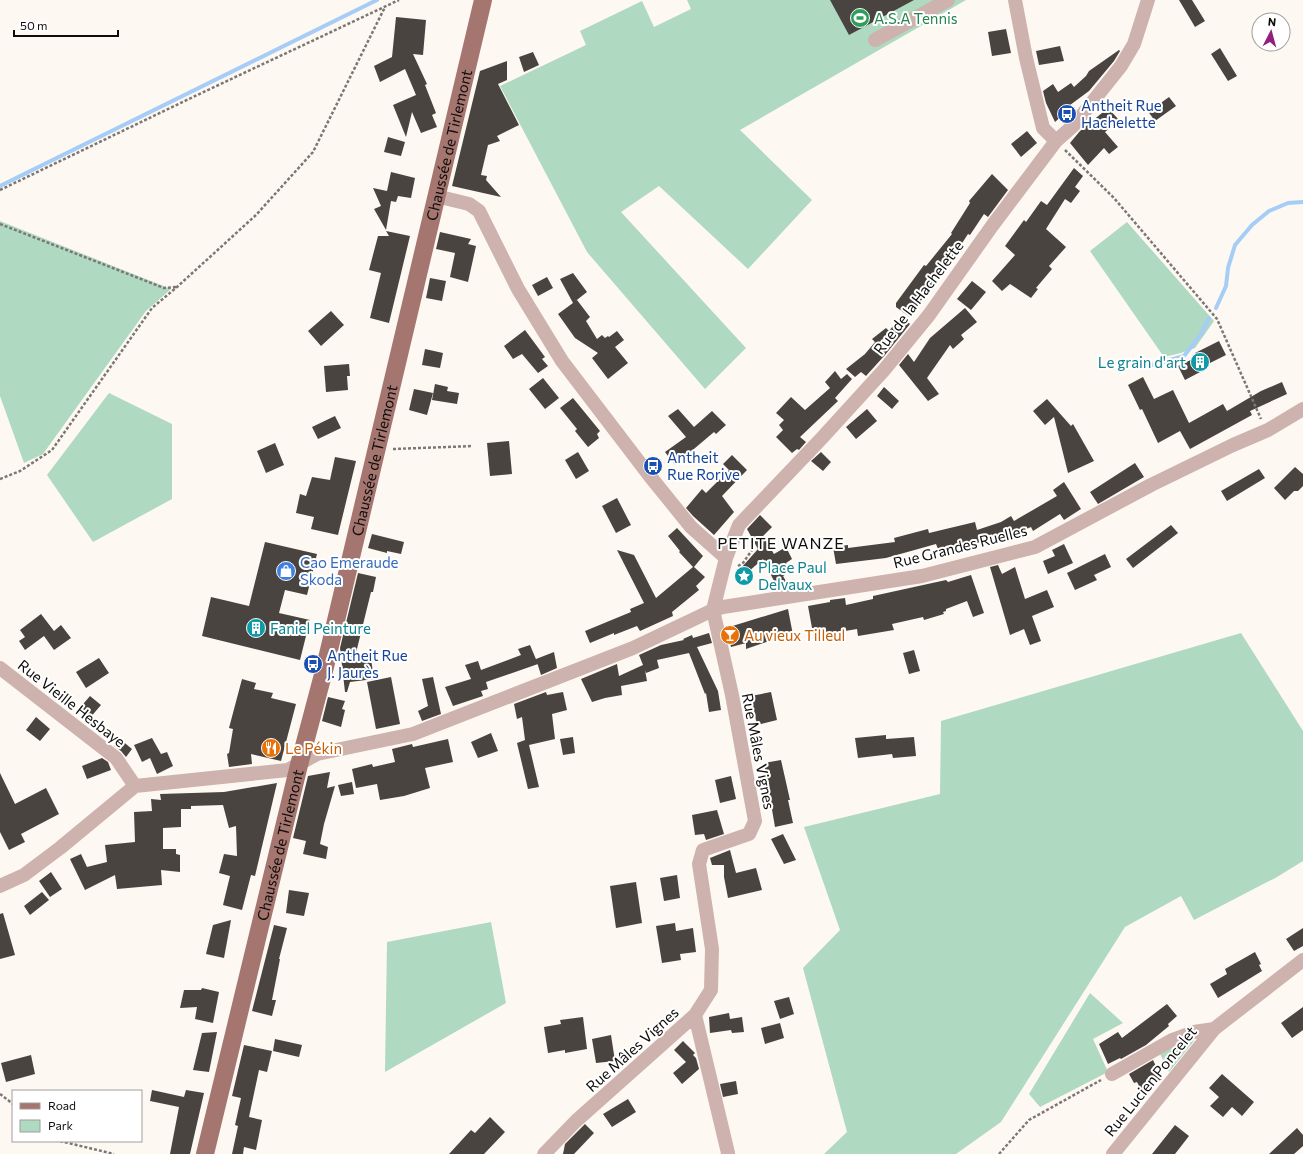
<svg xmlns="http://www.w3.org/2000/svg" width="1303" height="1154" font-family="Commissioner,sans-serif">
  <rect width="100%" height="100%" fill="#fef8f3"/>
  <path fill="#afd9c1" d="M687,0h279l-226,130 72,70 -64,69 -89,-83 -38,26 125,136 -41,41 -118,-137 -87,-166 86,-41 -6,-14 62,-30 12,26 37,-18z
    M0,221l171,68 -25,22 -103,143 -19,9 -24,-67z
    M1127,222l87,99 -19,27 -14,5 -17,4 -74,-106z
    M109,393l63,31v75l-79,43 -46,-67z
    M1241,633l62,98v130l-26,16 -83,43 -13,-24 -56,31 -124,195 -45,32h-132l23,-22 -44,-164 37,-38 -36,-103 136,-33 1,-73z
    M491,922l15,81 -121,69 2,-130z
    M1090,993l33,30 -30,16 15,33 -68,35 -11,-13z
    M1192,1038l2,3 -25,31 -10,-20z"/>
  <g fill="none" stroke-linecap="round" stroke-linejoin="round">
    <path stroke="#a5cdf5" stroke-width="4" d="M0,186l377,-186
      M1216,308l10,-22 2,-18 7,-23 17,-20 17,-14 19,-8 15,-1
      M1152,365l32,-9 17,-22 8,-16"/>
  </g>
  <path fill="#494440" d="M830,0h84l-65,35z
    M1179,0h13l13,21 -10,6z
    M396,17l30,3 -3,35 -10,-1 14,30 -2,1 11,28 -4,2 5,12 -16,6 -9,-21 -6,25 -13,-32 23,-10 -11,-26 -25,13 -6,-16 18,-9z
    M1006,29l5,24 -19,3 -4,-24z
    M1060,46l4,15 -25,4 -3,-14z
    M1220,48l17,28 -9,5 -17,-27z
    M1119,50l1,1 -6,10 -25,30 -27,20 2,3 -9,8 -9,-19 -3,-12 10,-7 5,8 13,-9 3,4 12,-11 3,-5z
    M533,52l6,13 -15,7 -5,-15z
    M507,61v19l-9,4 21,41 -22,11 3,5 -12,4 -7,30 6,1 -1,4 15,17 -49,-11 28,-115z
    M1169,97l7,9 -21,15 -8,-11 10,-7 1,2z
    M1108,108l11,12 -14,12 13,15 -9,7 -5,-6 -16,17 -18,-22 10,-12z
    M1027,131l10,12 -16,14 -10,-13z
    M388,137l17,5 -4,14 -17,-4z
    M1074,168l9,8 -8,11 5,4 -9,12 -6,-4 -19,30 20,18 -17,19 3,3 -16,19 2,1 -7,9 -21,-14 -8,7 -10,-10 23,-26 -10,-9 19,-26 2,2 15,-21 6,4z
    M391,172l24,6 -4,20 -13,-2 -2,6 -5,-1 -5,29 -12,-21 7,-3 -8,-18 14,3z
    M992,174l16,16 -20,27 -4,-3 -14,21 -2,-1 -13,20 2,1 -22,29 -2,-1 -23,34 -14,-10v-4l28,-38 2,1 26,-32 -1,-1 19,-30 -1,-2z
    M386,231l24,5 -21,87 -19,-5 11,-45 -12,-3 9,-34h11z
    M440,232l31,7 -3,5 8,2 -8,36 -18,-5 5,-24 -19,-4z
    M573,273l14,19 -14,11 -13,-24z
    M547,277l6,11 -15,8 -6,-11z
    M430,278l16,3 -4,20 -16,-3z
    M972,281l14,11 -15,18 -14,-11z
    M577,300l13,17 -4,4 11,18 5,-4 3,3 3,-2 1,1 8,-6 7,9 -9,7 13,16 -20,16 -16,-21 6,-5 -23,-15 -17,-24z
    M965,308l12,14 -16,13 3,4 -11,10 -3,-4 -23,33 12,16 -11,7 -29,-36 9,-11 6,8 16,-24z
    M331,311l13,14 -23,21 -13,-15z
    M901,316l9,8 -25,31 -19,21 -5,-4 -6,5 -9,-8 19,-15 10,-12 -3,-3 14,-11 3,3z
    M525,330l20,27 -3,2 6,7 -10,7 -16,-19 -9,5 -9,-13z
    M1219,341l7,14 -26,13 2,3 -17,9 -7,-14 19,-9 -2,-4z
    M425,349l18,4 -3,15 -18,-3z
    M349,364l1,12h-3l1,14 -22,2 -2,-26z
    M835,371l6,8 6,-5 5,5 -17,19 3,3 -38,36 6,5 -7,8 -2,-1 -5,4 -16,-16 7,-7 -4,-5 5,-5 -8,-7 15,-16 14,13 25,-22 -5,-6z
    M1143,377l11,22 19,-9 16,33 34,-19 4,7 34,-20 21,-9 5,12 -37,17 2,4 -62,34 -10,-18 -22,12 -16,-34 -2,1 -12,-25z
    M543,378l16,20 -14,11 -16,-20z
    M435,384l13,3 -1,4 12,2 -2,11 -25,-4z
    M884,387l15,14 -7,8 -15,-13z
    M414,389l19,4 -6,22 -18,-5z
    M573,398l27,33 -3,3 2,4 -11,9 -13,-16 2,-2 -17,-21z
    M1047,399l24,27 2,-2 21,37 -26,12 -14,-56 -9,8 -12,-14z
    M678,409l16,18 18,-16 14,14 -10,9 -2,-2 -39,33 -10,-13 21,-15 -18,-21z
    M867,409l10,12 -21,18 -10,-12z
    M335,416l6,12 -23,11 -6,-12z
    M509,441l3,33 -22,2 -3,-33z
    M275,443l9,22 -18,8 -9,-22z
    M578,452l11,19 -13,8 -11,-19z
    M821,452l10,10 -8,9 -12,-10z
    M732,455l15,15 -25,26 12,16 -20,23 -21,-19 -7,-8 16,-19 4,4 23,-23 -6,-6z
    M335,457l21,4 -18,74 -27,-6 3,-12 -18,-4 4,-19 6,2 6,-19 18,3z
    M1135,463l9,14 -46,27 -8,-12z
    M1295,467l8,7v12l-5,5h-4l-9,9 -11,-12z
    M1259,469l6,9 -38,23 -6,-10z
    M1064,482l17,27 -17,11 -4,-6 -27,17 -2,-4 -34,15 -1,-4 -31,8 -1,-3 -26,6 -2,-5 -50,14 -50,6 -3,-17 15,-2v3l47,-6 -1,-4 34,-9 1,4 46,-11 2,8 24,-8 10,-6 3,5 43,-25 -4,-6z
    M617,498l14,27 -15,8 -14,-27z
    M760,515l12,12 -9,9 11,18 12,-7 6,12 -6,4 5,8 -8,5 5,9 -11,2 -14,-28 -15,13 -6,-5 16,-18 -11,-20z
    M1171,525l7,8 -45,35 -7,-9z
    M677,528l26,28 -9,11 11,10 -9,9 3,4 -27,22 1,4 -33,15 -3,-5 -23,9v-2l-24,10 -5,-12 46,-19 -1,-3 14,-6 -27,-53 17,5 22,43 37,-31 -14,-15 1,-1 -12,-15z
    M372,534l32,8 -3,12 -14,-3v2l-19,-5z
    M265,542l52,12 -10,41 -22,-5 -6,23 31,7 -10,40 -98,-24 9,-39 38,9z
    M1064,544l9,19 -25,11 -5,-13 12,-5 -3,-6z
    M1105,554l6,13 -17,8 3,5 -22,10 -8,-17z
    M998,565l4,9 13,-7 10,32 22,-9 7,17 -22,9 9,25 -11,4 -6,-16 -14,6 -20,-68z
    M358,573l18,4 -3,15h-2l-17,69 17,-2 3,20 -24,3 -3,10h-2l-5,-44z
    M971,575l13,38 -11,4 -6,-16 -21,8v2l-3,1 1,2 -20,6 -1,-3 -31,7 2,6 -36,6 -1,-7 -30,5v3l-13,2 -6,-33 22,-4v-2l15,-2 1,7 27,-6v-3l73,-16 2,2z
    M788,609l5,26 -12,2 -35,12v-6l-15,4 -5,-19z
    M41,614l13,17 7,-6 10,13 -17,12 -10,-14 -19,14 -6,-9 6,-4 -5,-7z
    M709,633l3,10 -15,4 21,44 3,19 -12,2 -3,-19 -1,1 -16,-41 -32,7 2,8 -13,5 -1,-3 2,11 -26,5 1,9 -17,3 -13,4 -11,-23 36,-15 2,12 24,-11 -4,-10 22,-10 23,-5 -1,-1 9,-4 1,3z
    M530,645l8,19 -52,18 2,7 -7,2 2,5 -30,10 -8,-19 26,-8 -6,-14 13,-4 3,9 40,-15 -3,-6z
    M914,650l6,21 -11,3 -6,-21z
    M554,652l3,16 -16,7 -5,-16z
    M99,658l10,15 -23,15 -10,-16z
    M391,677l9,47 -24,5 -9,-47z
    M433,677l8,37 -19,7 -4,-10 10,-5 -6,-27z
    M242,679l14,4 -2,6 19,4 -2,5 25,6 -15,57 -30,-7 1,10 -23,3 -2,-13 2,-1 4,-24 -4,-1z
    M546,692l1,3 16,-3 4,18 -15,4 3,25 -26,6 10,42 -11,2 -11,-46 8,-3 -3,-23 -5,2 -3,-15z
    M771,692l6,28 -20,5 -6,-29z
    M90,696l11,9 -12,14 -11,-9z
    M328,697l17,4 -3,8 3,1 -4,17 -19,-6z
    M36,717l14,12 -10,12 -14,-11z
    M491,733l7,18 -20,7 -7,-16z
    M886,735v4l28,-2 2,19 -23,2 -1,-4 -34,4 -3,-20z
    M573,737l2,16 -12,2 -3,-16z
    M152,738l9,16 6,-2 6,14 -16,8 -7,-16 -8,4 -8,-17z
    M120,739l12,10 -6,8 -5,-6 -7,-5z
    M448,739l5,23 -28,6 5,20 -26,8 -24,4 -3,-16 -21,4 -4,-19 20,-5 1,3 22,-5 -3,-13 20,-5 1,3z
    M102,758l6,4 3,8 -24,9 -5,-13z
    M781,760l9,40h-2l5,23 -18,4 -11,-64z
    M330,772l-3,16 8,-2 -11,38 -4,20 8,3 -2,12 -23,-5 3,-13 -13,-3 15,-62z
    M0,773l15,31 31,-16 13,26 -38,20 4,8 -16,8 -9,-18z
    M731,776l5,23 -16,4 -5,-23z
    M352,782l2,12 -13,2 -3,-11z
    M277,783l-22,93 -4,-1 -9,35 -19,-5 7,-29 -11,-3 5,-19 13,2 -1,-30 -7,2 -6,-23 -32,1v3h-10v18l-18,1v21h13v5l4,1v17l-19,-2 1,15 -45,4 -2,-14 -30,15 -15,-31 11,-5 6,13 20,-5 -2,-17 30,-3 -1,-30 18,-1 -1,-12 10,1 -1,-6 64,-2z
    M717,810l7,24 -18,6 -2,-6 -9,1 -3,-20z
    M783,834l13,26 -12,4 -13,-25z
    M730,850l6,23 20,-5 6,22 -34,8 -4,-21v-12h-12l-2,-7z
    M51,872l11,17 -12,8 -11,-16z
    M677,875l3,23 -16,3 -4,-23z
    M636,882l6,41 -26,5 -6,-42z
    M289,890l20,3 -5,23 -18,-3z
    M42,892l7,8 -19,15 -6,-9z
    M3,913l12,42 -15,4v-45z
    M231,920l-7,38 -18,-4 7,-29z
    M675,923l1,8 17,-3 3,24 -16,2 1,6 -19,3 -6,-37z
    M274,925l13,3 -8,31h1l-8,41h4l-4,16 -20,-5z
    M1303,928v18l-9,5 -8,-12z
    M1255,952l6,12 -2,1 3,6 -44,27 -8,-14 17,-10 -2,-5z
    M202,988l17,4 -6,31 -18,-4 2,-12 -17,1 4,-18h17z
    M789,997l5,17 -14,5 -6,-18z
    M1167,1004l10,12 -9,8 1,2 -23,19 -25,14 -1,-1 -12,6 -9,-20 19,-12 4,6z
    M1303,1007v23l-11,8 -11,-15z
    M729,1013l1,6 12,-2 2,15 -12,1 -1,-3 -21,3 -1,-16z
    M583,1017l4,32 -22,4v-3l-17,3 -4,-26 17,-3 -1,-4z
    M780,1023l4,15 -19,6 -4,-16z
    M217,1032l-8,40 -16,-2 9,-37z
    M611,1035l4,26 -19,2 -4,-24z
    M275,1039l27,6 -3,12 -26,-6z
    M683,1041l12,12 -2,2 3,3 3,11 -17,15 -9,-11 13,-11 -12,-12z
    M244,1045l28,6 -5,21 -8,-2 -10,47 13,3 -6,30 -12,-3 -1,7h-11l6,-28 -3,-1 6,-27 -9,-2z
    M31,1055l4,19 -29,8 -5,-19z
    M1153,1060l9,19 -21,11 -4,-8 -3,1 -5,-9z
    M1222,1074l32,28 -12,14 -10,-9 -9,10 -13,-11 9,-9 -10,-9z
    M736,1081l2,13 -15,3 -3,-13z
    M152,1090l32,7 2,-7 18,3 -14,61h-20l9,-47 -29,-6z
    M628,1099l8,13 -24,15 -9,-13z
    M490,1117l15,15 -21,22h-35l22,-24 4,3z
    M585,1124l9,9 -20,21h-11l2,-10z
    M1175,1125l14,11 -14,18h-23z
    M1297,1128l6,7v11l-9,8h-25z"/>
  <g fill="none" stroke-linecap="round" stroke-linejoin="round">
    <path stroke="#7b7774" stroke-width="2.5" stroke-dasharray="3 2" stroke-linecap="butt" d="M1065,150l49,48 103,121 44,100
      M0,190l193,-93 206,-97
      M0,224l164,64 13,-1
      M393,449l80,-3
      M0,479l20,-8 32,-21 100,-142 25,-21 79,-72 57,-63 72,-145
      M738,566l5,-3 9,-13
      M0,1094l13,10
      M60,1141l54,13
      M999,1154l30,-34 72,-40"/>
    <path stroke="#cdb2ae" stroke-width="14" d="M1015,0l11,58 17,70 13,13
      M875,40l73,-40
      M436,196l33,8 10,7 39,78 44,72 87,114 42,52 35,31
      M0,668l116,90 19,28
      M0,886l24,-11 36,-27 75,-62 153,-16 29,-16 96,-20 220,-86 80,-38 10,-3 199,-31 113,-29 116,-62 82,-40 35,-15 35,-21
      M695,1015l33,138
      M1112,1074l60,-34 22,-8 20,-3
      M544,1154l32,-33 119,-106 16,-25 1,-41 -13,-85 4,-14 46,-16 6,-13 -23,-126 -19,-85 13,-52 13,-33 82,-86 63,-69 45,-55 63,-89 64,-85 18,-16 47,-59 13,-22 14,-44
      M1113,1154l101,-125 89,-69"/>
    <path stroke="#a57570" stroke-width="18" id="s1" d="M205,1154l94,-389 26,-98 158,-667"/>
  </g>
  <defs>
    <symbol id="stadium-disc" viewBox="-11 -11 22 22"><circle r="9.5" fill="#2e9e5b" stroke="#fff"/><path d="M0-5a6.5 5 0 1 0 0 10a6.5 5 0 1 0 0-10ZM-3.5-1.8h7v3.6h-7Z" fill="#fff"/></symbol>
    <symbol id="bus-disc" viewBox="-11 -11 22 22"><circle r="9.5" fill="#1a4fb4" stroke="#fff"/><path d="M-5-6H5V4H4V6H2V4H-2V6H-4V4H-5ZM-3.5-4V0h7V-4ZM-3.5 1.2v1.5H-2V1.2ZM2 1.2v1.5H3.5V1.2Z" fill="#fff"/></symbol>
    <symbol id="building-disc" viewBox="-11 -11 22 22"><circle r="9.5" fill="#0f9aa8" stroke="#fff"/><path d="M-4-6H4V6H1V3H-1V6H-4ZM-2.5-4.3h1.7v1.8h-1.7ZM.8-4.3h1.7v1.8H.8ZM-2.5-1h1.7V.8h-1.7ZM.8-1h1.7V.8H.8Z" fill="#fff"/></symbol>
    <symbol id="shop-disc" viewBox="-11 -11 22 22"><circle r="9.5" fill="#3f7fe0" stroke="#fff"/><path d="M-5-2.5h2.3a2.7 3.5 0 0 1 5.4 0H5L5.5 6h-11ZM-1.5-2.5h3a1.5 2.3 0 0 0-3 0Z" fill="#fff"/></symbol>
    <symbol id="sight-disc" viewBox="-11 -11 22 22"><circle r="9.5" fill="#0f9aa8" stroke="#fff"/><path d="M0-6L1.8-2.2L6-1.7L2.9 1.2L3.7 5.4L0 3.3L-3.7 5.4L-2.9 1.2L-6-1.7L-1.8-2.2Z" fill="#fff"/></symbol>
    <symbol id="bar-disc" viewBox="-11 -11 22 22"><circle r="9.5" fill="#e8710a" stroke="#fff"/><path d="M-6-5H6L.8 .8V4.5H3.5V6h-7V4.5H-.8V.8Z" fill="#fff"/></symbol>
    <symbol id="restaurant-disc" viewBox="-11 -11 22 22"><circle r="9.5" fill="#e8710a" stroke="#fff"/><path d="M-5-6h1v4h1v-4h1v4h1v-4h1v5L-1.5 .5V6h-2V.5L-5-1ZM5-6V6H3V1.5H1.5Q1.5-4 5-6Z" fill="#fff"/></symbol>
  </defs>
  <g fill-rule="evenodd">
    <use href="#stadium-disc" x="849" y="7" width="22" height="22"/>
    <use href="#bus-disc" x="1056" y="103" width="22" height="22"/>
    <use href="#building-disc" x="1189" y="351" width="22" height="22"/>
    <use href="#bus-disc" x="642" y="455" width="22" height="22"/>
    <use href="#shop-disc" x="275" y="560" width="22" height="22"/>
    <use href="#sight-disc" x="733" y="565" width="22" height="22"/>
    <use href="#building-disc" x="245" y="617" width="22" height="22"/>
    <use href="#bar-disc" x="719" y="624" width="22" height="22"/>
    <use href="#bus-disc" x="302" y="653" width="22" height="22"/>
    <use href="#restaurant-disc" x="260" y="737" width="22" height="22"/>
  </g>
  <g text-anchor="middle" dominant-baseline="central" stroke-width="4" stroke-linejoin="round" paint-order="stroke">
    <g font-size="15" fill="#27864d" stroke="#fff" text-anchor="start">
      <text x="874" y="18">A.S.A Tennis</text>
    </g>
    <g font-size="15" fill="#164399" stroke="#fff" text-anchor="start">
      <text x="1081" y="105">Antheit Rue<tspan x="1081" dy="17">Hachelette</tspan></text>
      <text x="667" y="457">Antheit<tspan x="667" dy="17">Rue Rorive</tspan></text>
      <text x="327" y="655">Antheit Rue<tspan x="327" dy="17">J. Jaurès</tspan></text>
    </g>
    <g font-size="15" fill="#0f0d0b" stroke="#fff">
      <text stroke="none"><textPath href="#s1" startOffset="1038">Chaussée de Tirlemont</textPath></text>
      <text transform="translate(918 297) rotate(-53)">Rue de la Hachelette</text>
      <text stroke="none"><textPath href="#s1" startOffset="714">Chaussée de Tirlemont</textPath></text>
      <text transform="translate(960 546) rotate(-14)">Rue Grandes Ruelles</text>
      <text transform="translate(72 703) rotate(38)">Rue Vieille Hesbaye</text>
      <text transform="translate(759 751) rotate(79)">Rue Mâles Vignes</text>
      <text stroke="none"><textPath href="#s1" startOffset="318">Chaussée de Tirlemont</textPath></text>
      <text transform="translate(632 1049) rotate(-42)">Rue Mâles Vignes</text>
      <text transform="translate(1150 1081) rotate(-51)">Rue Lucien Poncelet</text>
    </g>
    <g font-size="15" fill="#0d838f" stroke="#fff" text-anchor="start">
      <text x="1186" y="362" text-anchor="end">Le grain d'art</text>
      <text x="758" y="567">Place Paul<tspan x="758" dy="17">Delvaux</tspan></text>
      <text x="270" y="628">Faniel Peinture</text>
    </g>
    <g font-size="15" fill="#366cbe" stroke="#fff" text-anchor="start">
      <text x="300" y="562">Cao Emeraude<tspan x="300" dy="17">Skoda</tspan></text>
    </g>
    <g font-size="15" fill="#c56008" stroke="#fff" text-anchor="start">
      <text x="744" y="635">Au vieux Tilleul</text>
      <text x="285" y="748">Le Pékin</text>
    </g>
    <g font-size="16" letter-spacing="1" fill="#0f0d0b" stroke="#fff">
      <text x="781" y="542">PETITE WANZE</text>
    </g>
  </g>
  <rect x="12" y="1090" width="130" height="52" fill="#ffffff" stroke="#9f9e9d"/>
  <rect x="20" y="1103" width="20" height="6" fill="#a57570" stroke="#9f9e9d"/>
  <text x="48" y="1110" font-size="12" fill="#0f0d0b">Road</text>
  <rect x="20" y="1120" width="20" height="12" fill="#afd9c1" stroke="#9f9e9d"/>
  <text x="48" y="1130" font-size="12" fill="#0f0d0b">Park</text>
  <g transform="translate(1271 32) rotate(6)"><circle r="19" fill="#ffffff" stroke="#9f9e9d"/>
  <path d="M0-3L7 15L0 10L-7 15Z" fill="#921e7d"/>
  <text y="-6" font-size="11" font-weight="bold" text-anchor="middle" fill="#0f0d0b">N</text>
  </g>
  <path d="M14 30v6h104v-6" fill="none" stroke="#0f0d0b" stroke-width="2"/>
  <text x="20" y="30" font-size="12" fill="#0f0d0b" stroke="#ffffff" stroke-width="3" paint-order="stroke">50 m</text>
</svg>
